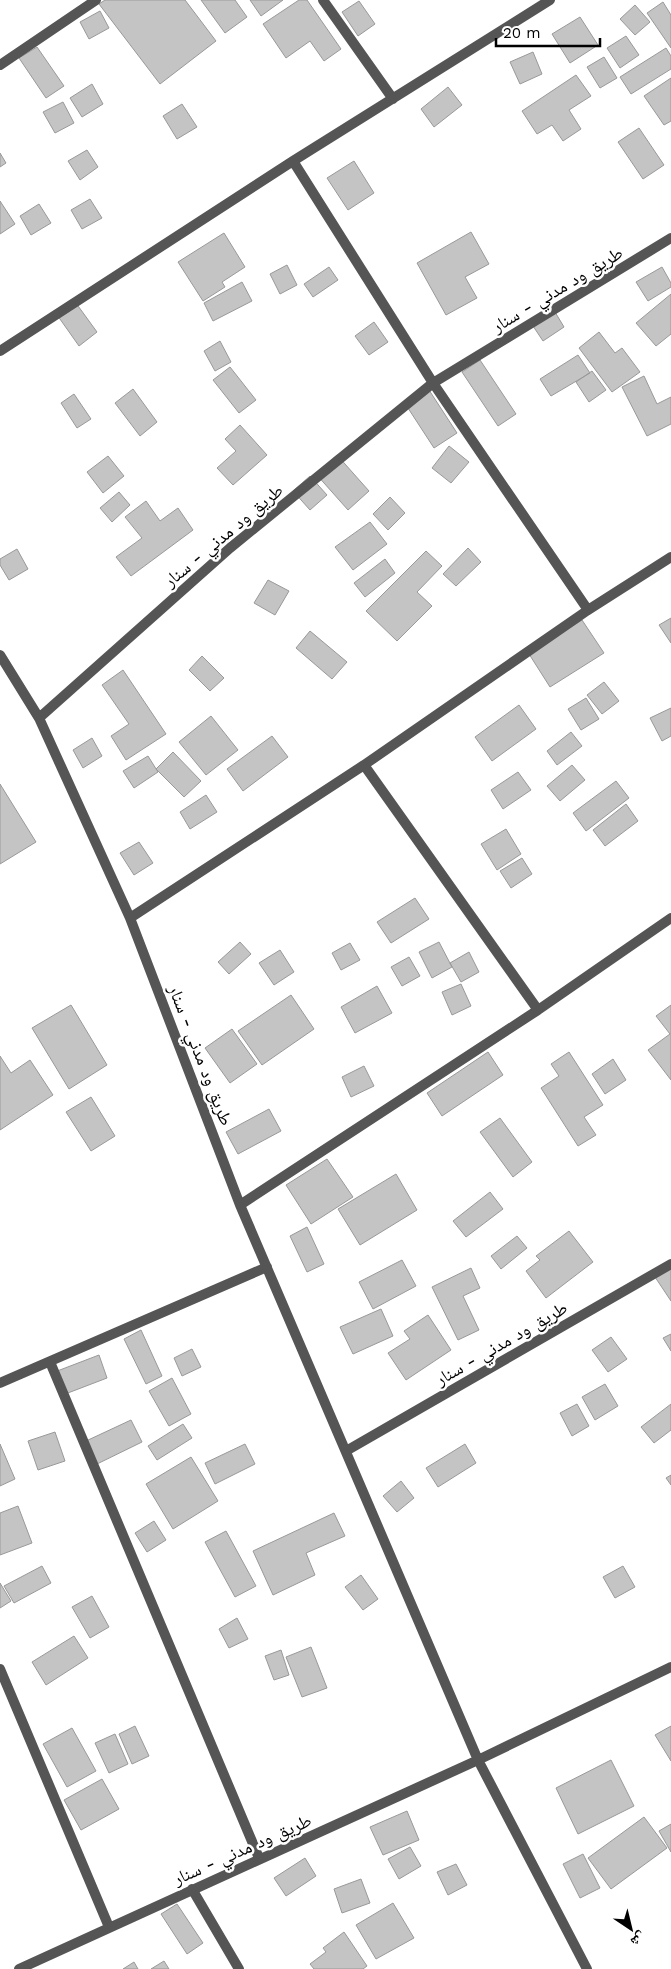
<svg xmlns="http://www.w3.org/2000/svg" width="671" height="1969" font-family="'Work Sans','Noto Naskh Arabic',sans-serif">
  <rect width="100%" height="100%" fill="#fff"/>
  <path fill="#c4c4c4" stroke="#999" d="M105,0h80l31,41 -56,43 -61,-80z
    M201,0h34l12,17 -22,16z
    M250,0h33l-22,16z
    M299,0h8l34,49 -17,12 -14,-20 -24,17 -23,-34z
    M359,1l16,23 -17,12 -16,-24z
    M663,2l8,13v33l-24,-35z
    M635,5l15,17 -15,13 -15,-16z
    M100,11l9,17 -20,11 -9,-17z
    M580,17l18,28 -28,18 -18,-29z
    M626,36l13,19 -19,13 -13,-20z
    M37,47l27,39 -18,12 -27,-40z
    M666,48l5,8v13l-40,25 -11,-17z
    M533,52l9,22 -22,10 -10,-22z
    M604,57l13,21 -17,10 -13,-21z
    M576,75l15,21 -22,14 12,19 -18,12 -11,-16 -15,9 -15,-23z
    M671,78v43l-7,4 -20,-29z
    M92,84l11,20 -21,13 -12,-19z
    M448,87l14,18 -28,22 -13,-18z
    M63,102l11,21 -19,10 -12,-21z
    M182,104l15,23 -20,12 -14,-23z
    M639,128l25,37 -21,14 -25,-37z
    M87,150l11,17 -18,13 -12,-19z
    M0,153l6,10 -6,4z
    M354,161l20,32 -26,17 -21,-32z
    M90,199l12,19 -20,11 -11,-19z
    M0,201l15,23 -15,10z
    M39,204l12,19 -20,12 -11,-19z
    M471,232l18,32 -24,13 12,21 -31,17 -29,-52z
    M224,233l21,34 -23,15 3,5 -22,14 -25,-39z
    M287,265l10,20 -17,9 -10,-20z
    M329,267l9,13 -25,17 -9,-13z
    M662,267l9,16v4l-23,14 -12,-19z
    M242,282l10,19 -39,20 -9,-18z
    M671,294v40l-15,12 -20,-23z
    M73,299l24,33 -18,14 -24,-34z
    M555,312l9,15 -21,14 -10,-15z
    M374,322l14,20 -19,13 -14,-19z
    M599,332l16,21 7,-5 18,24 -28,20 -33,-44z
    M220,341l11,21 -16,9 -11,-20z
    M578,355l12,18 -39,23 -11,-17z
    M480,360l36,54 -18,12 -36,-54z
    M230,367l26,33 -17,13 -26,-33z
    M592,371l14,19 -17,12 -13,-20z
    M644,376l13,28 14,-7v27l-24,12 -25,-49z
    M133,389l24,33 -17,14 -25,-33z
    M429,390l28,43 -23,15 -28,-43z
    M74,394l17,25 -14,9 -16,-25z
    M240,425l27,30 -34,30 -16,-17 19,-17 -11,-12z
    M449,446l20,16 -18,21 -19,-15z
    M337,455l32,36 -21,19 -32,-36z
    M108,456l16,20 -21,17 -16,-21z
    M310,476l17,19 -17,15 -17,-19z
    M119,492l11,13 -18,17 -12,-14z
    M390,497l15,16 -17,17 -15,-16z
    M146,501l14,20 18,-13 15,22 -62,46 -15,-19 26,-19 -17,-21z
    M370,522l17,22 -34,26 -18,-23z
    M468,548l13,14 -25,24 -13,-12z
    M17,549l11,20 -19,11 -9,-15v-6z
    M426,551l16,15 -25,26 15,14 -35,35 -31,-30z
    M385,559l10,14 -30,24 -11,-14z
    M268,580l21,11 -14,24 -21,-12z
    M671,618v25l-12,-18z
    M582,620l22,33 -54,34 -21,-33z
    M310,631l37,31 -15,17 -36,-31z
    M202,656l22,22 -14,13 -21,-21z
    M123,670l43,64 -40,26 -15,-24 18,-12 -27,-39z
    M604,682l15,19 -17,13 -15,-19z
    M586,698l13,21 -18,11 -13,-21z
    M519,705l17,24 -44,32 -17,-24z
    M671,708v28l-9,5 -12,-23z
    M211,716l27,34 -32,25 -27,-33z
    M571,732l11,14 -25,19 -10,-14z
    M272,736l16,21 -45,34 -16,-22z
    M92,738l10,18 -19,12 -10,-18z
    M173,752l28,29 -17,16 -28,-28z
    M148,756l10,16 -24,16 -11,-17z
    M572,765l13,15 -25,21 -13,-15z
    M518,772l13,18 -28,19 -12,-19z
    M616,781l13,17 -43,33 -13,-18z
    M0,784l36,58 -36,22z
    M206,795l11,17 -27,17 -10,-17z
    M626,804l12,17 -33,25 -12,-16z
    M506,829l15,25 -24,16 -16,-26z
    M139,842l14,21 -19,12 -14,-22z
    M522,858l10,16 -21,14 -11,-17z
    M415,898l14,21 -38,24 -14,-21z
    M240,942l11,12 -22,20 -11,-12z
    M439,942l13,25 -20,11 -13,-26z
    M350,943l10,17 -19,10 -9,-17z
    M280,950l14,22 -20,13 -15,-22z
    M469,952l10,20 -18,10 -11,-19z
    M409,957l11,19 -18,10 -11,-19z
    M461,984l10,22 -19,9 -10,-23z
    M377,986l15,27 -37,20 -14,-26z
    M291,995l23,34 -52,36 -24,-34z
    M71,1005l36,60 -38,24 -37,-61z
    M671,1005v75l-23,-30 22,-16 -14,-18z
    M232,1029l25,35 -27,19 -25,-35z
    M488,1052l15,23 -61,41 -15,-23z
    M569,1052l34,53 -19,12 12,18 -18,11 -37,-58 18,-12 -8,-12z
    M0,1056l11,17 19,-13 23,35 -53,35z
    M613,1059l13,21 -21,14 -13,-20z
    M364,1066l10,20 -23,11 -9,-20z
    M91,1097l24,39 -24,15 -25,-39z
    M269,1109l12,22 -43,23 -12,-22z
    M500,1118l32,44 -19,15 -33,-45z
    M327,1159l26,38 -42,27 -25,-39z
    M396,1174l21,36 -57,35 -22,-36z
    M490,1192l13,17 -37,28 -13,-16z
    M307,1227l17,37 -17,8 -17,-36z
    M569,1231l24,31 -47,36 -20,-27 14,-11 -4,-4z
    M517,1236l10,12 -26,21 -10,-13z
    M402,1260l14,26 -43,23 -14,-27z
    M671,1262v39l-18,-27z
    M471,1268l9,20 -17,8 16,34 -21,10 -26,-53z
    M381,1309l12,27 -40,18 -13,-27z
    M428,1315l23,35 -45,30 -18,-27 22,-14 -6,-8z
    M141,1330l21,46 -16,8 -22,-45z
    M671,1334v17l-8,-13z
    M611,1337l16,22 -19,13 -16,-22z
    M192,1349l9,18 -19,9 -8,-18z
    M99,1355l8,23 -47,18 -8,-23z
    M172,1378l19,36 -22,12 -20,-35z
    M605,1384l13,22 -23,14 -13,-23z
    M577,1404l12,22 -17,10 -12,-23z
    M671,1404v26l-17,13 -13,-16z
    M131,1420l11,22 -45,22 -11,-23z
    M183,1424l9,14 -35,22 -9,-14z
    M55,1432l10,29 -27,9 -10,-29z
    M0,1444l15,35 -15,7z
    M245,1444l10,20 -40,20 -10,-21z
    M465,1444l11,19 -38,24 -12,-19z
    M191,1457l27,44 -45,28 -27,-45z
    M671,1475v10l-5,-7z
    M401,1481l13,17 -17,14 -14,-16z
    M18,1506l14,37 -32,12v-42z
    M334,1513l11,23 -39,17 9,22 -42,20 -20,-44z
    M154,1521l12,19 -19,12 -12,-19z
    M226,1531l30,55 -21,11 -30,-55z
    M42,1566l9,17 -37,20 -10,-17z
    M623,1566l12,21 -20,11 -12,-21z
    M361,1575l17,24 -15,11 -18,-23z
    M0,1583l11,18 -11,7z
    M92,1596l17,31 -19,11 -18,-31z
    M237,1618l11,21 -19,9 -10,-19z
    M74,1636l14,22 -42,27 -14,-23z
    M311,1647l16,41 -25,9 -16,-40z
    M281,1650l8,25 -15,5 -9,-24z
    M135,1726l14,30 -17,8 -13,-30z
    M671,1726v35l-16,-26z
    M72,1728l24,43 -29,16 -24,-43z
    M115,1734l13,30 -19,9 -14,-30z
    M611,1760l23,46 -56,28 -22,-46z
    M102,1779l17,30 -38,21 -17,-30z
    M407,1811l12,29 -36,15 -13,-28z
    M644,1817l23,31 -56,41 -23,-31z
    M671,1824v28l-12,-21z
    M410,1847l11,19 -22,13 -11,-20z
    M583,1854l17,34 -20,10 -17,-34z
    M305,1858l11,18 -30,20 -12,-18z
    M456,1864l11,21 -19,10 -11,-23z
    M361,1879l9,24 -28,10 -8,-24z
    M393,1903l21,35 -38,21 -20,-34z
    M177,1904l26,39 -16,11 -26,-40z
    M344,1932l23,34 -4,3h-49l-4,-5 16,-12 -3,-4z
    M164,1961l5,8h-18z
    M134,1962l4,7h-15z"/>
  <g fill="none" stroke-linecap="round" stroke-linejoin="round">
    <path stroke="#555" stroke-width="10" d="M323,0l70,99
      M0,65l96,-65
      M293,161l140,222 155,227
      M0,351l293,-190 257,-161
      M0,655l39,63 91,200 110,287 238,555 109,209
      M39,718l191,-170 203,-165 238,-145
      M364,765l174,245
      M130,918l234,-153 224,-155 83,-53
      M240,1205l298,-195 133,-92
      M50,1362l209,496
      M0,1383l267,-116
      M346,1451l325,-187
      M0,1669l109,258
      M192,1889l47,80
      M19,1969l459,-209 193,-93"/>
  </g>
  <g text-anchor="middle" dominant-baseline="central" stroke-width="5" stroke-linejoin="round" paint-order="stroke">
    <g font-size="18" fill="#000" stroke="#fff">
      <text transform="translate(557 289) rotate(-31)">طريق ود مدني - سنار</text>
      <text transform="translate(223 535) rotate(-40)">طريق ود مدني - سنار</text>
      <text transform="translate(201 1055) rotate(69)">طريق ود مدني - سنار</text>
      <text transform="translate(501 1343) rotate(-30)">طريق ود مدني - سنار</text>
      <text transform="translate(242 1849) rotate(-24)">طريق ود مدني - سنار</text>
    </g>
  </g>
  <g transform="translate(631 1929) rotate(145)" stroke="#ffffff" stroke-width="4" paint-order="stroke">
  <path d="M0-4L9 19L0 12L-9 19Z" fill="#000000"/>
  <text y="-8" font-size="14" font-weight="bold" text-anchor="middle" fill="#000000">ش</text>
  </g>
  <path d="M496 38v8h104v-8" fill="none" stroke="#000000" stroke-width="2.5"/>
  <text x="503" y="38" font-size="15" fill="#000000" stroke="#ffffff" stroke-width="4" paint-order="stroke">20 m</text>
</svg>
